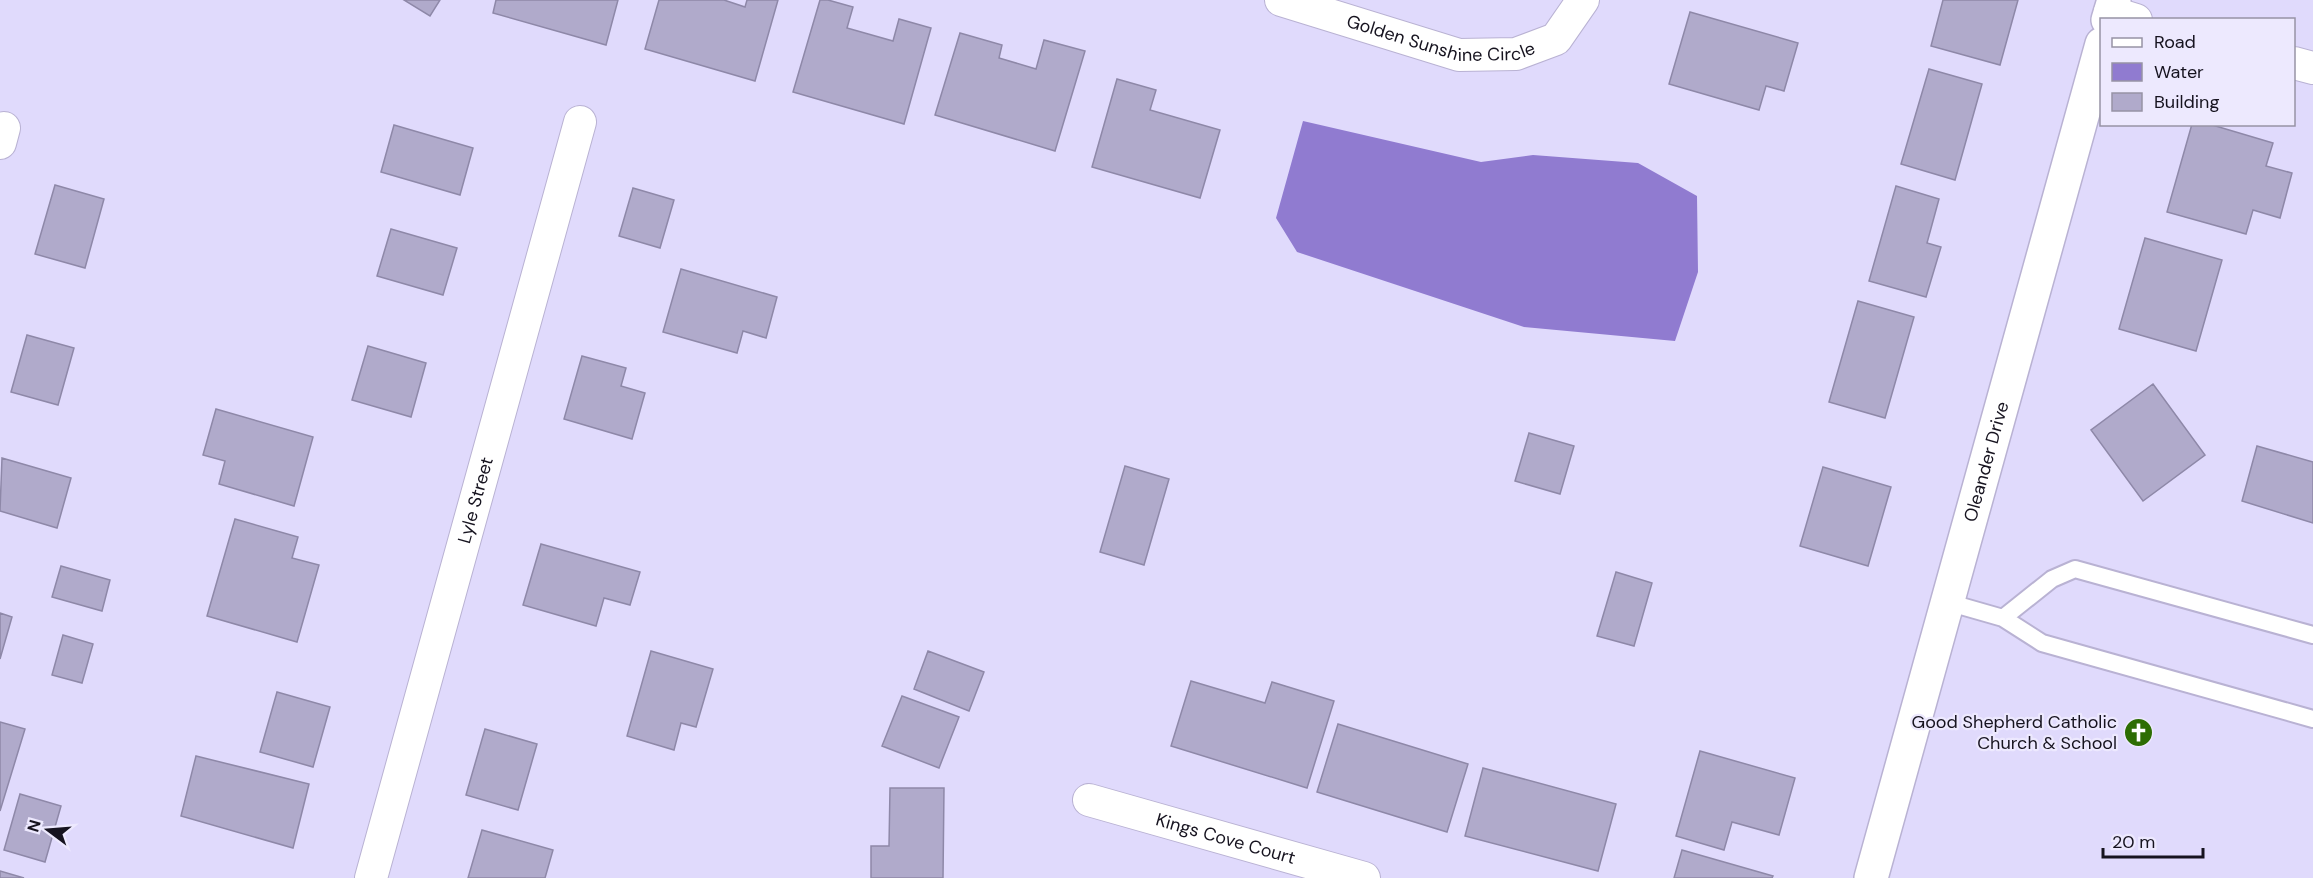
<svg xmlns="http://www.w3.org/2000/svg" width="2313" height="878" font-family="'DM Sans',sans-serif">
  <rect width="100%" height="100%" fill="#e0dafc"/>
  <path fill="#907bd0" d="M1303,121l178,41 52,-7 105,8 59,33 1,76 -23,69 -151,-14 -227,-75 -21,-34z"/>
  <path fill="#b0aacb" stroke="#8e88a8" stroke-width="1.5" d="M404,0h36l-10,16z
    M496,0h122l-12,45 -113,-32z
    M659,0h65l21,7 2,-7h31l-23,81 -110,-32z
    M820,0h8l25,7 -6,21 46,13 6,-22 32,9 -27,96 -111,-32z
    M1943,0h75l-18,65 -69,-19z
    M1690,12l108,31 -14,48 -18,-5 -7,24 -90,-26z
    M960,33l42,12 -3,13 37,11 8,-29 41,11 -30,100 -120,-36z
    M1929,69l53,15 -27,96 -54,-16z
    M1117,79l39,11 -6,20 70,20 -20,68 -108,-31z
    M2192,124h17l64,19 -7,23 26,7 -12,45 -27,-8 -7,24 -79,-22z
    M394,125l79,23 -13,47 -79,-23z
    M55,185l49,14 -19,69 -50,-14z
    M1896,186l43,13 -12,44 14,4 -15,50 -57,-16z
    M633,188l41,12 -14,48 -41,-12z
    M391,229l66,19 -14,47 -66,-19z
    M2145,238l77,22 -26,91 -77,-22z
    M681,269l96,28 -11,41 -23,-7 -6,22 -74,-21z
    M1858,301l56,16 -29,101 -56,-16z
    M27,335l47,13 -16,57 -47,-13z
    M368,346l58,17 -15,54 -59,-17z
    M582,356l44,12 -5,18 24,7 -13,46 -68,-20z
    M2153,384l52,71 -62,46 -52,-71z
    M216,409l97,28 -19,69 -75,-22 6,-23 -22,-6z
    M1529,433l45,13 -14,48 -45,-13z
    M2257,446l56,16v61l-71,-22z
    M2,458l69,20 -14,50 -57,-17z
    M1125,466l44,13 -25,86 -44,-13z
    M1823,467l68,20 -23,79 -68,-20z
    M235,519l63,18 -6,21 27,7 -22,77 -90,-26z
    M541,544l99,28 -10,33 -26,-7 -8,28 -73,-21z
    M61,566l49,14 -8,31 -50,-14z
    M1616,572l36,11 -18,63 -37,-10z
    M0,613l12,4 -12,42z
    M63,635l30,9 -11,39 -30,-8z
    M651,651l62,18 -17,58 -15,-4 -7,27 -47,-14z
    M928,651l56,21 -15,39 -55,-22z
    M1191,681l74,22 7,-21 62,19 -27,87 -136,-42z
    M277,692l53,15 -17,60 -53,-15z
    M902,696l57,21 -20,51 -57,-22z
    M0,722l25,7 -25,82z
    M1338,724l130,40 -21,68 -130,-40z
    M485,729l52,15 -19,66 -52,-15z
    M1700,751l95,27 -16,57 -47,-13 -8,28 -48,-14z
    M196,756l113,28 -16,64 -112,-32z
    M1483,768l133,36 -18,67 -133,-35z
    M890,788h54l-1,90h-72v-32h18z
    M20,794l41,12 -16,56 -41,-12z
    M482,830l71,20 -8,28h-77z
    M1682,850l91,26 -1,2h-98z
    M0,871l24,7h-24z"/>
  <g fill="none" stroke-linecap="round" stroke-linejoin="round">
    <defs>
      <path id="service" d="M1947,602l56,16 39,25 271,76
        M2003,618l49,-39 23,-10 238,66"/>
      <g id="minor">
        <path id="s1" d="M1281,0l178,55 57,-1 40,-15 27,-39"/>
        <path d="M2110,12l26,8"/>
        <path d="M2294,63l19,5"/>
        <path d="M0,143l4,-15"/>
        <path id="s2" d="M1089,800l275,78"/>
        <path id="s3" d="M371,878l209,-756"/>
      </g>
      <g id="tertiary">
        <path d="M2108,20l6,-20"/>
        <path id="s4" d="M1871,878l231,-834"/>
      </g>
    </defs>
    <use href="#service" stroke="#b9b2d3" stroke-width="20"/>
    <use href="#minor" stroke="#b9b2d3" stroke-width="34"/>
    <use href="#tertiary" stroke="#b9b2d3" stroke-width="36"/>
    <use href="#service" stroke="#fff" stroke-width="16"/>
    <use href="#minor" stroke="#fff" stroke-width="32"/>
    <use href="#tertiary" stroke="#fff" stroke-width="33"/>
  </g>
  <defs>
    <symbol id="church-disc" viewBox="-11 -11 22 22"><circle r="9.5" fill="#2d6d03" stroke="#ede9fe"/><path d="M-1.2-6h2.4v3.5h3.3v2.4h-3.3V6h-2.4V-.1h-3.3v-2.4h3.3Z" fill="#fff"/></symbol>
  </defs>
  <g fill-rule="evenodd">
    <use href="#church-disc" x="2122" y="716" width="33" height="33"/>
  </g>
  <g text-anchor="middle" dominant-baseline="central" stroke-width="4.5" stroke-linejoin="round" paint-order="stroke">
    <g font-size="18" fill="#16131f" stroke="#ede9fe">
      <text stroke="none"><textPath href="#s1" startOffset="166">Golden Sunshine Circle</textPath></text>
      <text stroke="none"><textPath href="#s4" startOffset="432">Oleander Drive</textPath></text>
      <text stroke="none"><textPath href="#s3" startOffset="392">Lyle Street</textPath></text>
      <text stroke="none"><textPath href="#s2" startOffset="142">Kings Cove Court</textPath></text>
    </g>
    <g font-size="18" fill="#16131f" stroke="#ede9fe" text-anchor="end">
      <text x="2117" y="722">Good Shepherd Catholic<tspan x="2117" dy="21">Church &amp; School</tspan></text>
    </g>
  </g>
  <rect x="2100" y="18" width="195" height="108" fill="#ede9fe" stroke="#9793a5" stroke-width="1.5"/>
  <rect x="2112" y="38" width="30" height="9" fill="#ffffff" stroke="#9793a5" stroke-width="1.5"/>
  <text x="2154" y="48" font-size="18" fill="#16131f">Road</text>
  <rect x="2112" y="63" width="30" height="18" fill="#907bd0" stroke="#9793a5" stroke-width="1.5"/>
  <text x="2154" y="78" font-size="18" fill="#16131f">Water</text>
  <rect x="2112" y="93" width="30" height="18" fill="#b0aacb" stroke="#9793a5" stroke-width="1.5"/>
  <text x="2154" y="108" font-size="18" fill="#16131f">Building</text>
  <g transform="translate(48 830) rotate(286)" stroke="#ede9fe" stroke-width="4.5" paint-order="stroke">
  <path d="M0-4.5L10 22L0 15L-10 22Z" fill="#16131f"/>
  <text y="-9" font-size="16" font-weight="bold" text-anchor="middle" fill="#16131f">N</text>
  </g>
  <path d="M2103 848v9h100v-9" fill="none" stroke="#16131f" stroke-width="3"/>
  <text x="2112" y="848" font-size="18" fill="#16131f" stroke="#ede9fe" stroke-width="4.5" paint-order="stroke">20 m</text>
</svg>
